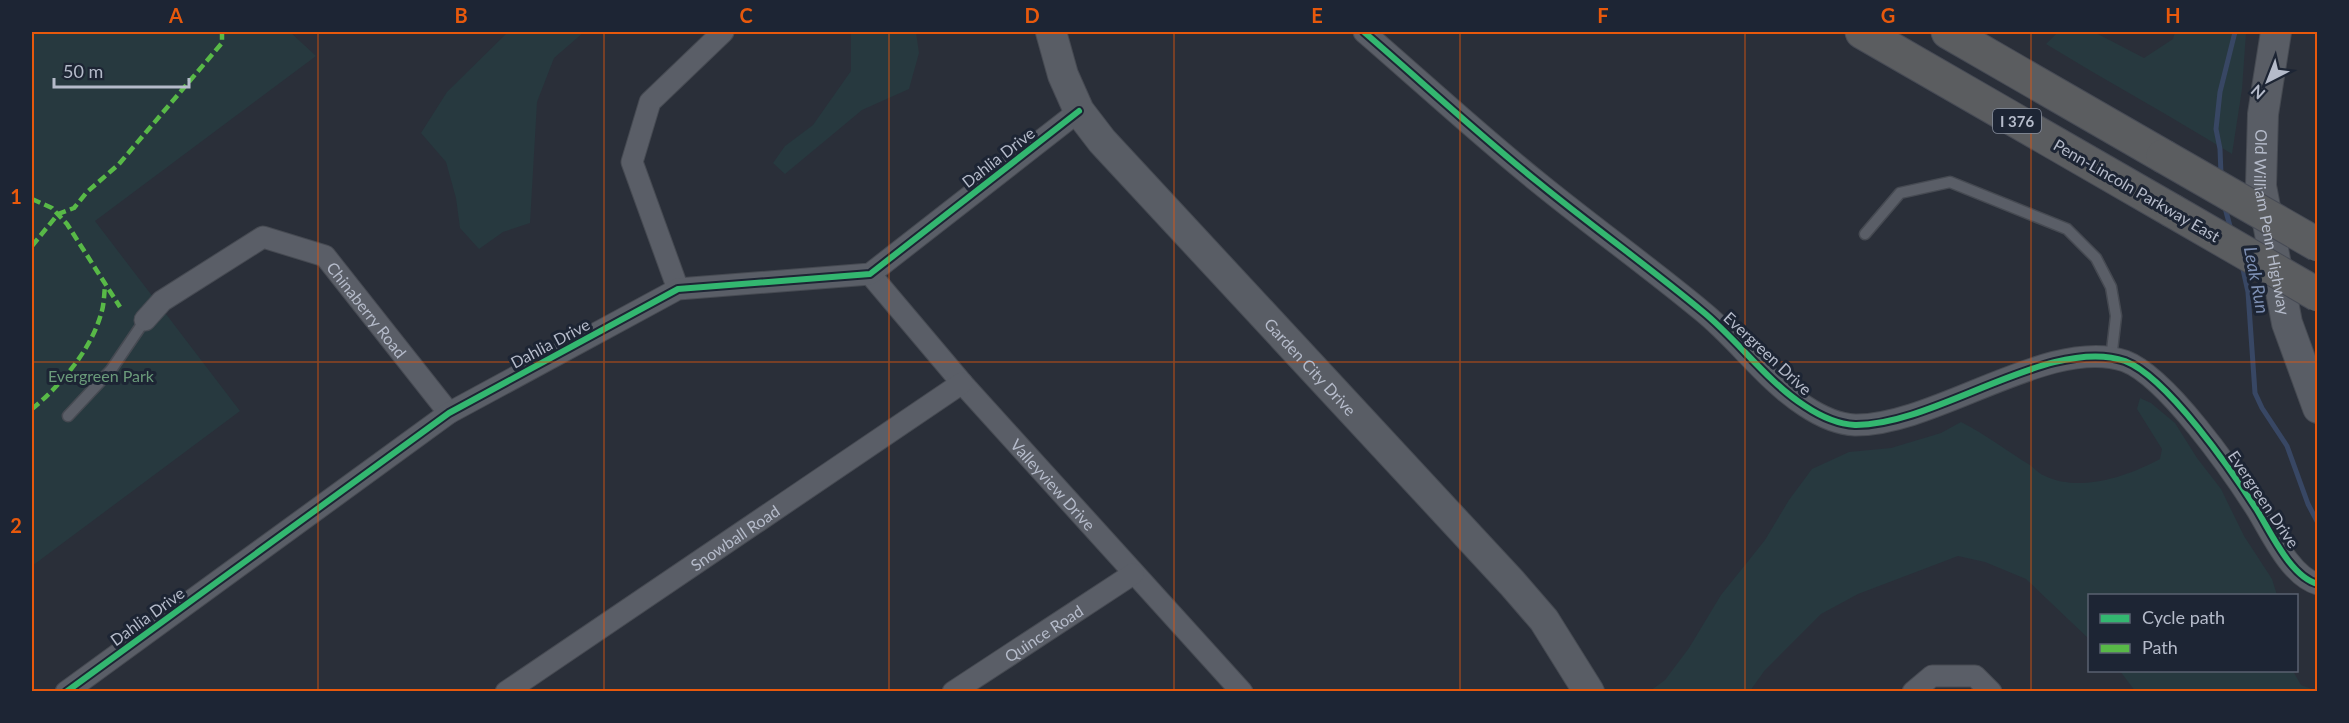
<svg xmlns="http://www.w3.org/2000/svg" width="2349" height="723" font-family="Lato,sans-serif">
  <rect width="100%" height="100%" fill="#2a2f39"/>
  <path fill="#27393f" d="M32,32h258l26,24 -221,165 145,190 -208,155z
    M508,32h76l-30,26 -17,44 -7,121 -27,9 -24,17 -19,-21 -4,-30 -10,-36 -25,-29 26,-41z
    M851,32h65l3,21 -10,36 -47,21 -77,64 -12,-11 12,-17 28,-21 38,-54z
    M2058,32h36l50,26 29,-19 2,-7h71l-4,57 -10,65c-61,-38 -124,-72 -186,-110z
    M2140,398l11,5 24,20 22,35 24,31 23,47 28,43 5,16 -187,1 -1,43 -63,-60 -41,-17 -27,-6 -100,38 -37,20 -56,56 -15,21h-100l15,-11 24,-32 32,-53 44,-55 24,-40 23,-31 37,-17 42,-4 50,-15 20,-11c24,12 46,29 69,43 5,4 10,9 15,11 36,17 83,0 115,-17l2,-10 -25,-40z
    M2120,671h173l8,14 16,6h-182z"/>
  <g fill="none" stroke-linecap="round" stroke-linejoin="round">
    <path stroke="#384764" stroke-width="5" d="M2221,174l-1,-25 -4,-20 4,-37 15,-60
      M2224,204l7,26
      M2242,265l6,27 7,101 7,15 25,38 21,58 10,19"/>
    <defs>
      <path id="lane" d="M1865,234l35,-41 50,-11 117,47 29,29 15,29 5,29 -5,43
        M68,416l43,-46 34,-50"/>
      <g id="street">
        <path d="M1364,32c58,50 115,103 175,151 54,44 110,84 163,128 36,29 64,70 103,95 15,10 32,18 50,19 80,1 196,-90 270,-64 42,16 107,110 132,149 14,23 34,67 61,74"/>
        <path id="s1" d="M870,274l92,109 280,309"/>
        <path d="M678,289l-46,-127 18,-60 73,-70"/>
        <path id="s2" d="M145,320l17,-19 101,-64 62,19 124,157"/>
        <path d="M66,692l383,-279 229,-124 192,-15 209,-163"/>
        <path id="s3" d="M506,692l456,-309"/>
        <path id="s4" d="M953,692l180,-118"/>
        <path d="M1913,692l19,-16h43l16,16"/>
      </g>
      <g id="secondary">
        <path id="s5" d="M1051,32l12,43 16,36 23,30 410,442 32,37 45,72"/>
        <path id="s6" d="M2276,32l-13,82 -2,72 26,137 31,85"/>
      </g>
      <path id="highway" d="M1862,32l309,178
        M1948,32l215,124"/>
    </defs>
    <use href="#lane" stroke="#464a52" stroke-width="13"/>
    <use href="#street" stroke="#464a52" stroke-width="23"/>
    <use href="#secondary" stroke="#464a52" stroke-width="32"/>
    <use href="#highway" stroke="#474b55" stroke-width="35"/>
    <use href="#lane" stroke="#5a5e67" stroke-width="10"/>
    <use href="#street" stroke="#5a5e67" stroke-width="21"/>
    <use href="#secondary" stroke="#595d65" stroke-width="30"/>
    <use href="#highway" stroke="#5b5d60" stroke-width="33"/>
    <defs>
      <path id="highway-bridge" d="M2163,156l155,89
        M2171,210l147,85"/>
    </defs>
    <use href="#highway-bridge" stroke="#474b55" stroke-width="35" stroke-linecap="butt"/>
    <use href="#highway-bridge" stroke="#5b5d60" stroke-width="33"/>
    <path stroke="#58b947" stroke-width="4.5" stroke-dasharray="9 4.5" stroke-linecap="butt" d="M32,199l20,9 15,16 53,83
      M32,246l26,-32 16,-6 13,-16 32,-28 103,-121v-11
      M32,409c28,-23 59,-59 69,-95 3,-8 3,-19 4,-28"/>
    <defs>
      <path id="cycleway" d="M1364,32c58,50 115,103 175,151 54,44 110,84 163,128 36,29 64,70 103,95 15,10 32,18 50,19 80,1 196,-90 270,-64 42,16 107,110 132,149 14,23 34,67 61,74
        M66,692l383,-279 229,-124 192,-15 209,-163"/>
    </defs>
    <use href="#cycleway" stroke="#1d2534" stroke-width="10"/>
    <use href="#cycleway" stroke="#33b770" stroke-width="6"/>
  </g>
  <path fill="none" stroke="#e8590c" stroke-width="1.5" stroke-opacity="0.55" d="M318,32v660M604,32v660M889,32v660M1174,32v660M1460,32v660M1745,32v660M2031,32v660M32,362h2286"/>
  <g text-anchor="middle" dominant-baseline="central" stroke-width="6" stroke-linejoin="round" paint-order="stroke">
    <rect fill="#1d2534" stroke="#878e9d" stroke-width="1.5" x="1993" y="109" width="48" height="24" rx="4.5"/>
    <g font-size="15" font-weight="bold" fill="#b5bbca">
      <text x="2017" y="121">I 376</text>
    </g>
    <g font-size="16" fill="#b5bbca" stroke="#1d2534">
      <text transform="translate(998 157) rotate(-38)">Dahlia Drive</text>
      <text transform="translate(2137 190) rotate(30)">Penn-Lincoln Parkway East</text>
      <text stroke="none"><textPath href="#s6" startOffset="192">Old William Penn Highway</textPath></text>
      <text stroke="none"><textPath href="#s2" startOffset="278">Chinaberry Road</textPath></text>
      <text transform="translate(550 343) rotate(-28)">Dahlia Drive</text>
      <text transform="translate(1768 353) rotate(43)">Evergreen Drive</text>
      <text stroke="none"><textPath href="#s5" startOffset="429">Garden City Drive</textPath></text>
      <text stroke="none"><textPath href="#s1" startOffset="279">Valleyview Drive</textPath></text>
      <text transform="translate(2264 499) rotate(56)">Evergreen Drive</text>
      <text stroke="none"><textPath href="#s3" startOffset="276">Snowball Road</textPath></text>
      <text transform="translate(147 616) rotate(-36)">Dahlia Drive</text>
      <text stroke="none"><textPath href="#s4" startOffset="108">Quince Road</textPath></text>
    </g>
    <g font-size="16" fill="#6b9b7b" stroke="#1d2534">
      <text x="101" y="375">Evergreen Park</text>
    </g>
    <g font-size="18" font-style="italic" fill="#7c8eb2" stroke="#1d2534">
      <text transform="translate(2257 280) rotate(79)">Leak Run</text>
    </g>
  </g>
  <rect width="2349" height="723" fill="none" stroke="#1d2534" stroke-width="66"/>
  <rect x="2088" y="594" width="210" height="78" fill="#1d2534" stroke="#5a6170" stroke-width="1.5"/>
  <rect x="2100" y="614" width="30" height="9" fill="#33b770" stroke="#5a6170" stroke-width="1.5"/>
  <text x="2142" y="624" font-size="18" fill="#b5bbca">Cycle path</text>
  <rect x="2100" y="644" width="30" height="9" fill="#58b947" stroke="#5a6170" stroke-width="1.5"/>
  <text x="2142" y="654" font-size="18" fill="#b5bbca">Path</text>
  <g transform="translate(2268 81) rotate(222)" stroke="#1d2534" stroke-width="4.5" paint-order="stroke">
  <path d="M0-4.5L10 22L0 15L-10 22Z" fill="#b5bbca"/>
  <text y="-9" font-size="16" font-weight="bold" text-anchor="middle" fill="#b5bbca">N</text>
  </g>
  <path d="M54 78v9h135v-9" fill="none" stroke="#b5bbca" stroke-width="3"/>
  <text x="63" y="78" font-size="18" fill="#b5bbca" stroke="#1d2534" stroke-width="4.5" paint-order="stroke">50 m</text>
  <rect x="33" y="33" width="2283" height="657" fill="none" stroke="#e8590c" stroke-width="2"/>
  <g font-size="20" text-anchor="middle" font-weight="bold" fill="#e8590c">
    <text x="176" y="23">A</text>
    <text x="461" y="23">B</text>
    <text x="746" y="23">C</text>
    <text x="1032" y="23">D</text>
    <text x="1317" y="23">E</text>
    <text x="1603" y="23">F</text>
    <text x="1888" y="23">G</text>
    <text x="2173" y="23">H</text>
    <text x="16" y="204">1</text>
    <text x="16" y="533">2</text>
  </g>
</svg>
